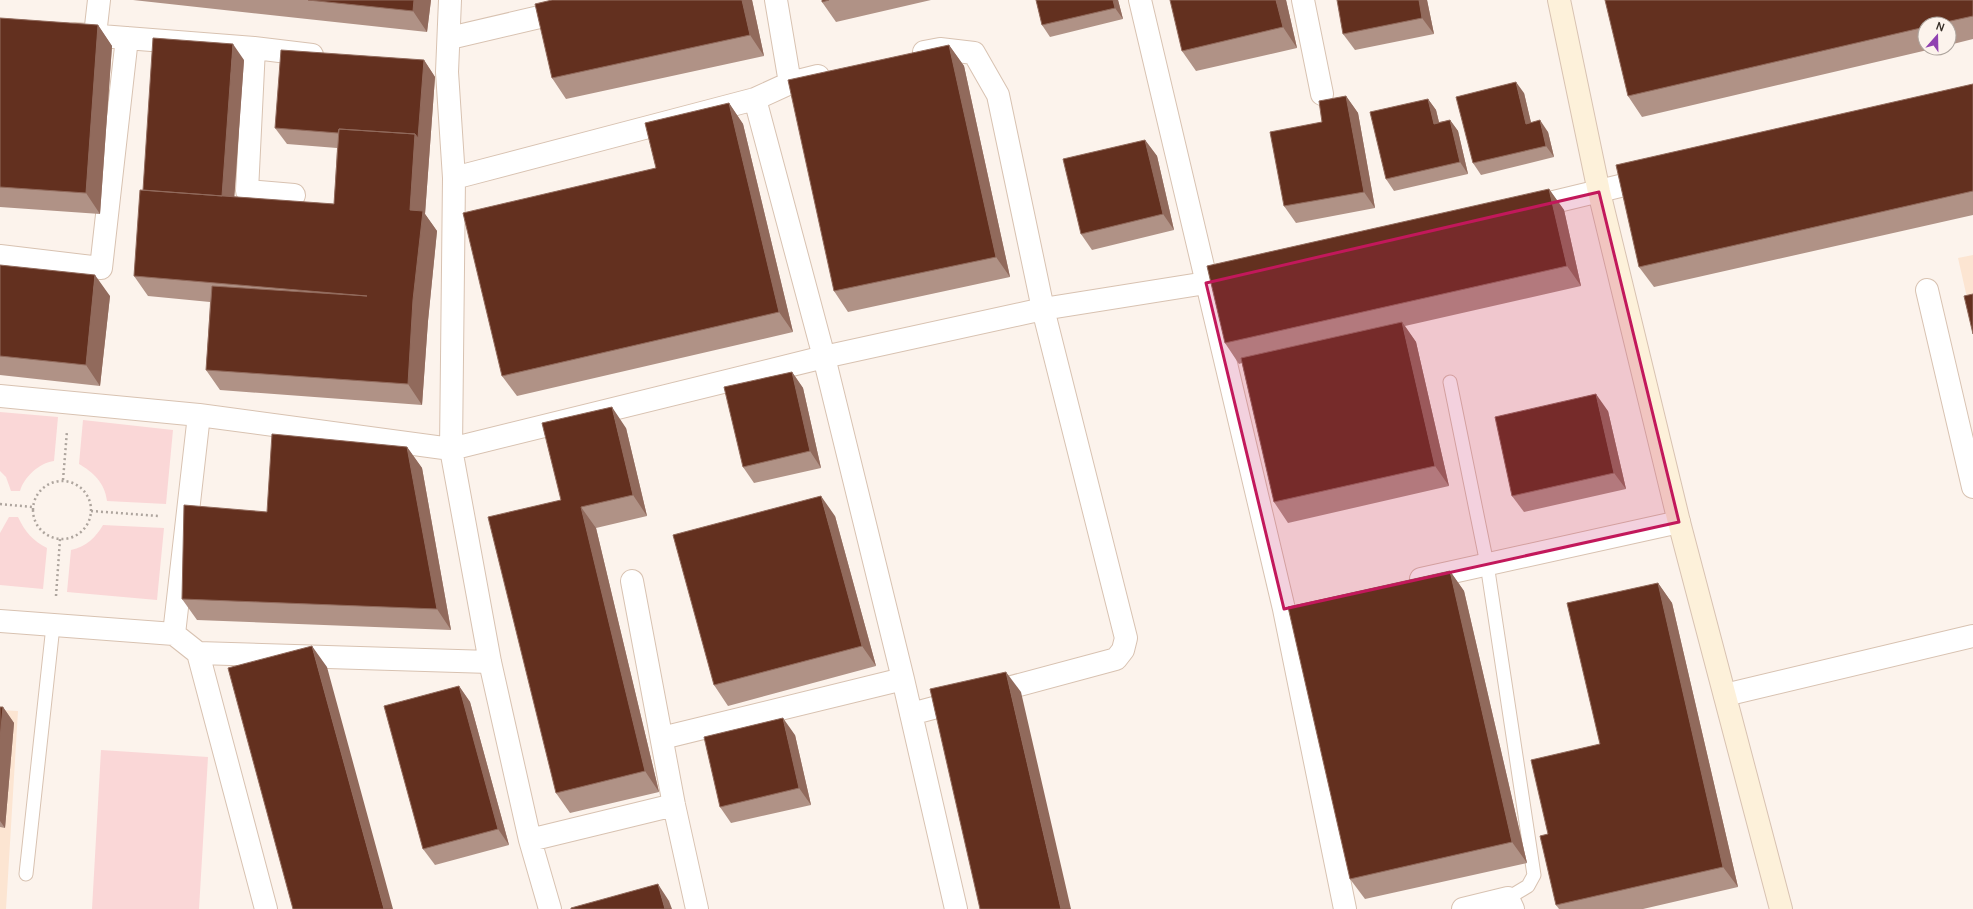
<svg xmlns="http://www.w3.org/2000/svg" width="1973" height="909" font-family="Manrope,sans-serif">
  <rect width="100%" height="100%" fill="#fcf3ec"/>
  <path fill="#fce5d2" d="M1973,255v69l-15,-66z
    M0,710l18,1 -12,198h-6z"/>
  <path fill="#fad7d7" d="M0,412l58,5 -4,44c-15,2 -30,16 -34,30h-9l-5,-14 -6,-6z
    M83,420l90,10 -7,74 -59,-3c-2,-18 -14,-29 -28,-37z
    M9,517h9c7,15 15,24 29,31l-4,41 -43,-4v-52z
    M103,525l61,3 -7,72 -90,-8 4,-42c15,-3 25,-13 32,-25z
    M101,750l107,7 -9,152h-107z"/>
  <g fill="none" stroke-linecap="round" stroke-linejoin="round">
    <defs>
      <path id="lane" d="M1450,382l37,182 47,311 -6,11 -20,12
        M26,874l27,-248"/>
      <path id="street" d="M450,0l-3,72 7,106 -3,271 39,213 40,178 20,69
        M776,0l14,83
        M1140,0l144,609 61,300
        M1303,0l19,94
        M75,34l179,14 58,7
        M95,35l4,-35
        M450,38l162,-38
        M254,48l-7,143 47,4
        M755,99l69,258 79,322 53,230
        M454,178l301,-79 35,-16 28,-7
        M1529,208l120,-29
        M0,256l101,12 26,-230
        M1927,290l46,197
        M0,396l199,19 252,34 373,-92 219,-48 163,-26 34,-8
        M1421,579l258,-57
        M632,581l42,224 23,104
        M0,621l174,13 24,19 292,9
        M174,634l25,-219
        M198,653l68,256
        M1725,695l248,-59
        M911,714l205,-55 7,-9 3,-12 -83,-329 -45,-214 -24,-42 -34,-4 -16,3
        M662,738l241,-59
        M530,840l144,-35
        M1463,909l45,-11 5,11"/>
      <path id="secondary" d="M1559,0l40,192 80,330 102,387"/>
    </defs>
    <use href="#lane" stroke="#d8c2b1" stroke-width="15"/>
    <use href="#street" stroke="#d8c2b1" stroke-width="24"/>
    <use href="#secondary" stroke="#d8c2b1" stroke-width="24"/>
    <path stroke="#aea59e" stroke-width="2.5" stroke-dasharray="2 3" stroke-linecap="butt" d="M63,480l4,-49
      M33 510a29 29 0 1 1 58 0a29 29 0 1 1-58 0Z
      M0,504l32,3
      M91,511l68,5
      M56,596l4,-57"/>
    <use href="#lane" stroke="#fff" stroke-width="13"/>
    <use href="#street" stroke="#fff" stroke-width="22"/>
    <use href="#secondary" stroke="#fdf1da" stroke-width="22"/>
  </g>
  <path fill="#b09286" d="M133,0h298l-4,32z
    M552,0h200l12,56 -198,43 -14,-21z
    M822,0h109l-95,22 -14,-20z
    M1036,0h82l5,19 -73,18 -8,-12z
    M1286,0l11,48 -101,23 -14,-20z
    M1427,0l7,34 -79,16 -12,-16z
    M1973,0v39l-24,6v-21h-24v24h11l-294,69 -14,-21z
    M0,18l98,7 14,21 -12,168 -100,-7z
    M949,45l15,21 46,211 -162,35 -14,-21z
    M244,60l-10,137 100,7 3,-56 -50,-4 -12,-16 149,-68 11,17 -10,137 12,17 -9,90 -6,84 -202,-15 -14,-20 4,-68 -62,-6 -14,-20 9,-86z
    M1973,84v131l-319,72 -15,-20z
    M1524,93l7,30 17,9 6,25 -73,18 -8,-12z
    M1346,96l12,17 17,95 -79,15 -12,-17 38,-84z
    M1428,99l8,11 3,12 11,-2 8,11 10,43 -74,17 -8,-12z
    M729,103l14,21 50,208 -276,64 -15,-20 154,-208z
    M1145,140l12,16 17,74 -82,20 -11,-16z
    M1549,189l15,21 17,76 -176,40 11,16 33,144 -161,37 -14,-21 -32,-139 -3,1 -14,-21z
    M0,265l110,31 -10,90 -100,-11z
    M792,372l11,16 18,80 -67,15 -11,-16z
    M1608,411l18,78 -102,23 -12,-16z
    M626,428l21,88 -51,12 63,264 -89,21 -14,-20 5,-293z
    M407,447l15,21 29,162 -254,-10 -15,-21 85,-87z
    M835,516l41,150 -148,40 -14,-21z
    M1450,571l14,20 63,272 -162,36 -15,-20z
    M1658,583l14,20 66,284 -95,22h-84l-3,-4 -8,-71 52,-90z
    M459,686l11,16 39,143 -74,20 -12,-16z
    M0,707h3l11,16 -9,105 -5,-1z
    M795,735l16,70 -80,18 -11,-16z"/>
  <path fill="#916a5c" d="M414,0h17l-4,32 -14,-21z
    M742,0h10l12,56 -14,-21z
    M1113,0h5l5,19 -8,-11z
    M1276,0h10l11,48 -14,-21z
    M1419,0h8l7,34 -12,-16z
    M98,25l14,21 -12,168 -14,-21z
    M233,44l11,16 -11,156 -12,-16z
    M949,45l15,21 46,211 -14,-20z
    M424,60l11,17 -10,137 12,17 -9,90 -6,84 -14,-21 2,-174 5,-76z
    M1516,82l8,11 10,42 -8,-11z
    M1346,96l12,17 17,95 -11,-16z
    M1428,99l8,11 6,25 -8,-11z
    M729,103l14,21 50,208 -14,-20z
    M1450,120l8,11 10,43 -8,-12z
    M1540,120l8,12 6,25 -8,-11z
    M1145,140l12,16 17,74 -11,-16z
    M1549,189l15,21 17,76 -14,-20z
    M95,275l15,21 -10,90 -14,-21z
    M1402,322l14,20 33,144 -14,-20z
    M792,372l11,16 18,80 -11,-17z
    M1596,394l12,17 18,78 -12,-16z
    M612,407l14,21 21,88 -14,-21z
    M407,447l15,21 29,162 -14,-21z
    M821,496l14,20 41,150 -14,-20z
    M581,507l15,21 63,264 -14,-21z
    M1450,571l14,20 63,272 -15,-21z
    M1658,583l14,20 66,284 -15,-20z
    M312,646l15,21 66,242h-9z
    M1006,672l15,20 50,217h-10z
    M459,686l11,16 39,143 -11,-16z
    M3,707l11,16 -9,105 -5,-7v-82z
    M783,718l12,17 16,70 -12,-17z
    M658,884l11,17 3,8h-7z"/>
  <path fill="#63301f" stroke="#916a5c" d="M308,0h106l-1,11z
    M552,0h190l8,35 -198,43 -17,-74z
    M822,0h7l-7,2z
    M1036,0h77l2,8 -73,17z
    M1170,0h106l7,27 -101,24z
    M1337,0h82l3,18 -79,16z
    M1605,0h368v16l-36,8h-12v3l-297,69z
    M0,18l98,7 -12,168 -86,-6z
    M153,38l80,6 -11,152 -79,-6z
    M949,45l47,212 -162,34 -46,-211z
    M281,50l143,10 -6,78 -3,-4 -76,-5 -1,4 -63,-5z
    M1516,82l10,42 14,-4 6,26 -73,17 -17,-66z
    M1973,84v107l-334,76 -23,-102z
    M1346,96l18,96 -80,14 -14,-74 52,-10 -3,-21z
    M1428,99l6,25 16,-4 10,42 -74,17 -16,-67z
    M729,103l50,209 -277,64 -39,-163 193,-45 -11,-45z
    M339,129l76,5 -5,76 13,1 -10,89 -5,84 -202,-14 6,-84 155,10 -233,-20 6,-86 194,14z
    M1145,140l18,74 -82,20 -18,-75z
    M1549,189l18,77 -342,77 -18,-77z
    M0,265l95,10 -9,90 -86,-9z
    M1973,294v40l-9,-38z
    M1402,322l33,144 -161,36 -33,-144z
    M792,372l18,79 -67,16 -19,-80z
    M1596,394l18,79 -102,23 -17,-79z
    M612,407l21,88 -52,12 64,264 -89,22 -68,-276 73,-17 -19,-77z
    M272,434l135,13 30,162 -255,-10 2,-94 83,7z
    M821,496l41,150 -148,39 -41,-150z
    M1450,571l62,271 -162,37 -62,-272z
    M1658,583l65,284 -167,38 -16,-69 8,-2 -17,-74 69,-16 -33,-141z
    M312,646l72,263h-91l-65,-241z
    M1006,672l55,237h-81l-50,-220z
    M459,686l39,143 -75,20 -39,-143z
    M0,707h3l-3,32z
    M783,718l16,70 -79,19 -16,-70z
    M658,884l7,25h-94v-1z"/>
  <path fill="#c2185b" fill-opacity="0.2" stroke="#c2185b" stroke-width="3" stroke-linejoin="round" d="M1599,192l80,330 -395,87 -78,-326z"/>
  <g transform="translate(1937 36) rotate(20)"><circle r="19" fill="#fcf3ec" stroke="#ada49d"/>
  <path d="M0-3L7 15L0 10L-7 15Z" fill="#9041b1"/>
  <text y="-6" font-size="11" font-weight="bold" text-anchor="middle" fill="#362e27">N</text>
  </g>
</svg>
